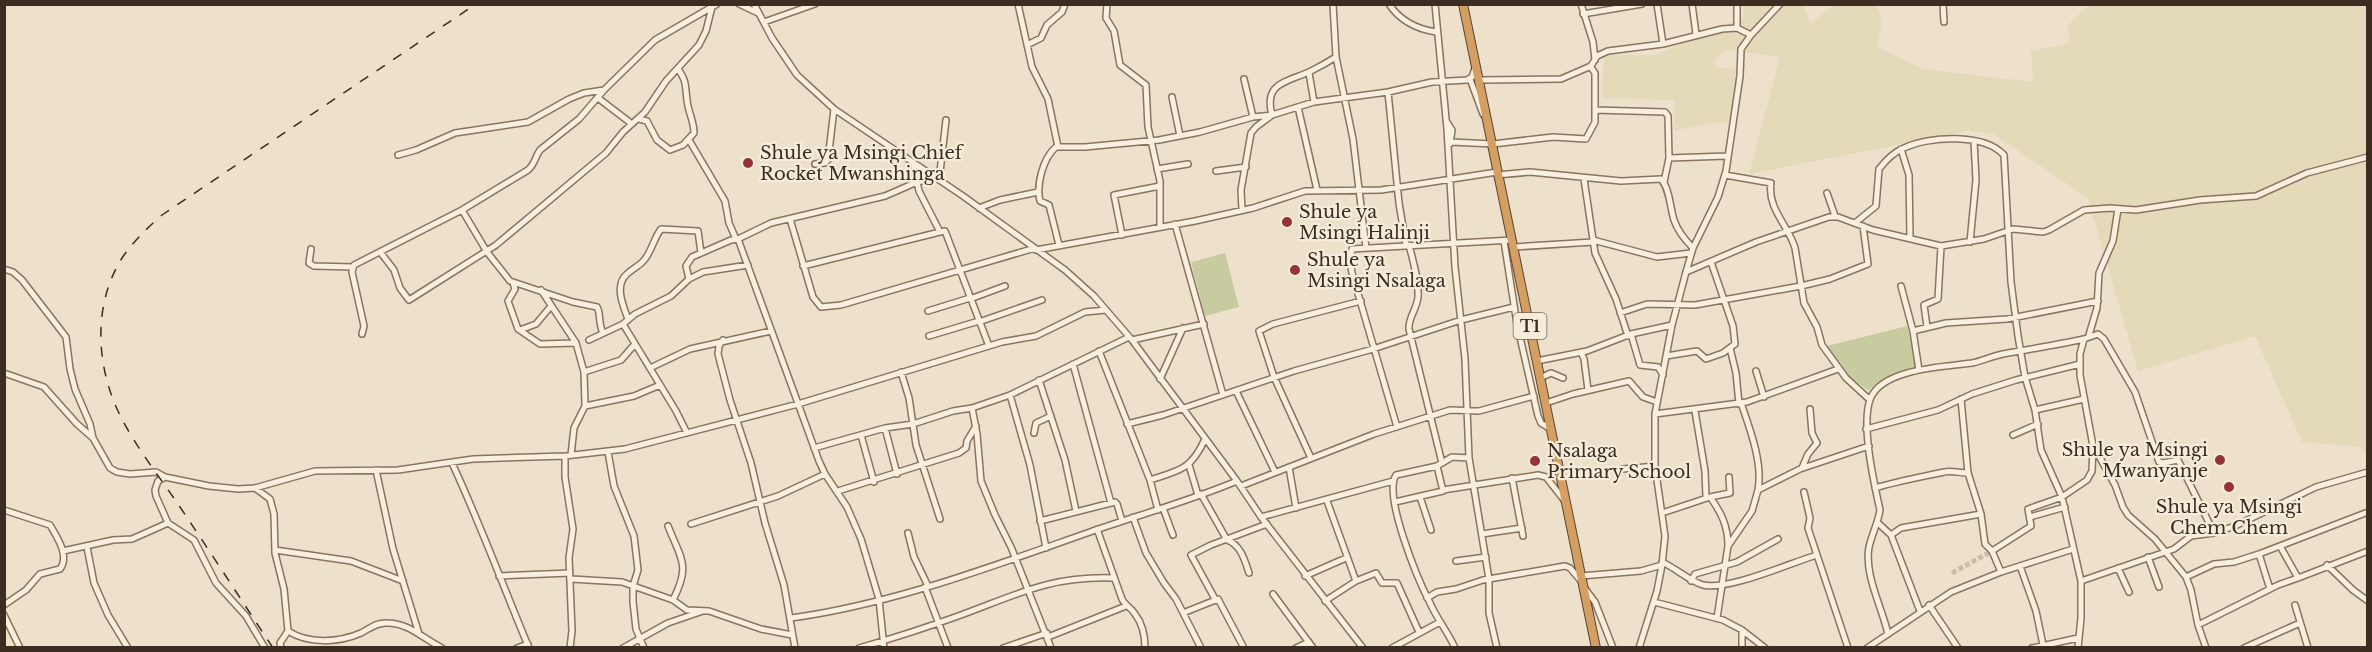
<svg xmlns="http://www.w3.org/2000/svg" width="2372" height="652" font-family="'Libre Baskerville',serif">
  <rect width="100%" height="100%" fill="#ede1cb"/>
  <path fill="#e2dab9" d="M1745,5h59l6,19 23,-19h44l5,17 -5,25 46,22 110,13 -2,-31 39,-8 -2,-18 21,-20h278v448l-7,-6 -58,-5 -47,-106 -117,35 -50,-173 -95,-64 -25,-3 -219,43 31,-117 -54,-7 -10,9v9l25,1 -11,52 -55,9 -1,-30 -72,-2 2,-43h51l89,-38 -1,-11z"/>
  <path fill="#c7cb9f" d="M1225,253l14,54 -34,9 -14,-54z
    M1907,326l10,41 -21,5 -28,18 -17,-12 -24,-32z"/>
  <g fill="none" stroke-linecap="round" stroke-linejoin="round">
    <path stroke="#c9bda9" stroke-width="5" stroke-dasharray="5 2.5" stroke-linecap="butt" d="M1952,573l40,-22"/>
    <defs>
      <path id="minor" d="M739,4l19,9
        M754,4l18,34 25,37 37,34 129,87 102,74 29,26 38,44 105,141 24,36 102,131
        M1018,4l14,63 16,32 10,48
        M1107,4l-1,14 8,13 6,34 26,20 2,42 12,54v45
        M1333,4l3,53 17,82 13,109
        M1389,4c11,17 28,25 47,28
        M1435,4l12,125 8,138 10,92 4,99 20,121v34l8,35
        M1581,4l12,38 2,18
        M1657,4l6,40
        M1692,4l4,30
        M1737,4v24
        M1943,4l1,18
        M1583,14l59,-10
        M764,22l51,-18
        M1751,35l29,-31
        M1027,45l14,-7 6,-13 15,-13 3,-8
        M1590,66l5,7v37l70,2 3,4 1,42 -5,24
        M1309,73l5,29
        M1244,79l9,38
        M1470,79l13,35
        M1480,80l81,-1 30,-13 6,-10 11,-5 55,-7 59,-15 15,-1 14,7 -10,14 -1,27 -14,95 -8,26 -25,51 -7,24 -14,53 -17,89v52l10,70 -3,29 -21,6 -60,5
        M1388,92l11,111 7,42
        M1172,97l8,39
        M598,98l34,26
        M1298,107l19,83
        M639,119l8,2 10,19 13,10 13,-5 11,-12c0,-12 -6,-21 -7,-33 -2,-15 0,-18 -9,-31
        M1447,122l5,8 -2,14
        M689,140l36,61 4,22 7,16
        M1451,142l42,2 60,-7 33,2 9,-17v-12
        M1901,149l8,26 1,62
        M398,155l18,-5 39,-17 73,-11 41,-23 15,-6 20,-3 51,-50 62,-36
        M1669,158l58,-2
        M913,162l6,29 21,41 5,-1 44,115
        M815,164l10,-1 3,-3 6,-51
        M1157,169l31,-5
        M1216,171l30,-4
        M1497,175l33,-3 91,9 40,-2c9,10 9,29 13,41 4,12 11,20 19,28
        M1725,175l46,8c-4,26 18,43 24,65l9,55 13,24 5,18 24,33 24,22
        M1584,179l11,74 21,46 12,37
        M1827,193l8,23
        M979,208l21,-8 38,-8
        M462,210l25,42 23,29 63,21 24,5c4,6 1,16 6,26
        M1242,210l-1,-20 10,-57 5,-6 16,-12c-9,-33 16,-33 39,-44 8,-4 17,-9 25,-14
        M790,219l23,78 8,10 20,-2 194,-57
        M1855,223l21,-17 3,-37c7,-9 15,-17 25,-21 25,-12 80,-15 100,7l7,127 7,54 7,41 10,33 6,40 21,47 19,84v37l-3,30
        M1175,224l48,171
        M1122,235l-8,-40 46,-9
        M1593,240l64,17 34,-4
        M1504,241l13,83 21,92 3,7 10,6
        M1970,242l6,-62 -2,-39
        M1059,245l-10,-40 -9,-4c-4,-16 3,-43 16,-54h29l74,-7 41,-8 53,-15 19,-2 42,-13 74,-10 44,-10 35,-2 5,-3 3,-9
        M1409,245c4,16 10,35 9,52 -1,12 -10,21 -9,32l33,134
        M1514,247l79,-5
        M311,249l-2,14 5,3 39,1
        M1036,250l159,-29 58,-13 52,-17 76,-1 116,-18
        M381,253l13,17 6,18 9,12 87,-55 110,-92 17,-21 22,-20 21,-31 33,-36 7,-14 6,-24
        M803,266l137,-34
        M4,269l9,3 9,8 44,57 4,32 5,20 15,35 3,14
        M1686,272l70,-30 73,-25h9l35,13 68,16 43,-7 29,-10 30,3 6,-2 35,-20 26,-2 26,2 64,-10 56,-4 51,-23 61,-16
        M689,279l14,-7 45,-7
        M513,283l2,6 -7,12 10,28 22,15 36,-1
        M1901,286l12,45 6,39
        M541,290l35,53 8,29 1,34 -11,22 -3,27
        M970,299l35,-13
        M928,311l42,-13
        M1620,313l27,-9 48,1 106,-19 29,-7 38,-15 -5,-38
        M628,319c-5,-13 -14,-34 -1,-45 6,-6 13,-8 18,-15 7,-9 9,-21 16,-30l37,2 3,22
        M979,322l63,-22
        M623,324l53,87 11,22
        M1927,327l-3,-22 14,-6 3,-53
        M520,330l16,-6 15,-18
        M1913,331l33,-8 61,-4 91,-18
        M362,334l2,-8 -12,-54 2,-7 108,-55 66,-40c7,-6 7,-13 12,-20l39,-31 25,-29
        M1631,334l9,31 18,2 5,8
        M2089,335l8,-27 2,-35 14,-32 5,-32
        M929,336l50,-15
        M589,340l34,-16 12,-10 36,-18 18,-17 -3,-13 6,-9 39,-17 7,-1
        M723,340l-4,6 -1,8 12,46 21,63 14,60 19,62 11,63
        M1132,340l72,-16
        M1730,348l6,25 3,31
        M1099,351l51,129 8,30
        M1581,352l3,7 4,31
        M1666,356l31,-5 9,8 17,-6 12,-9 -2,-18 -22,-64
        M1537,361l50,-10 44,-17 41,-9
        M1073,364l38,139
        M650,368l40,-19 81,-18
        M1756,371l8,26
        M584,372l37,-12 14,-16
        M901,372l8,26 7,47 24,74
        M4,373l40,14 33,37 16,14 17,30 7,4 13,2 26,-2 9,5 44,9 29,3 17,-1 60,-17 83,-1 75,-11 92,-3 60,-7 173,-45 204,-62 34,-6 49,-24 21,-2
        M1540,378l11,-5 12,5
        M1160,379l23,-51
        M1039,380l26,80 11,51
        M1236,391l39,81
        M1010,395l20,70 16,83
        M1961,399l7,74 13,41 4,30 7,7 9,21
        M1546,403l27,-9 56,-13 14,16 14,5
        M1741,403c9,26 22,60 17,87
        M585,406l49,-10 26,-11
        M2035,410l49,-11
        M1695,411l10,60 1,26
        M1655,414l92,-12 91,-33
        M1127,424l36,-9 131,-44 79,-22 88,-29 53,-13
        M1397,427l-45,-154 -2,-12 2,-12 160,-9
        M885,428l12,46
        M1866,429l72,-19 34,-16 44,-14 64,-16
        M1034,433l2,-10 15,-7
        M861,435l13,47
        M2013,435l25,-11
        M2094,447l21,38 8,22 5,8 27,24 31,38 5,13 7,35 8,23
        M814,448l71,-20 28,-4 40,-13 19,-3
        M608,452l6,34 20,50 4,34 -5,16v16l3,27 8,19
        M565,456v21l8,52 -4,29 3,73 -2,17
        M1311,458l-37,-81 -15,-46 14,-7 88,-23
        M452,463c28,60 51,123 77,185
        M1189,465l9,30
        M1289,467l7,41
        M1802,468l6,-14 9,-11 -5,-10 -2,-24
        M1623,469l32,-3
        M376,470l17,79 26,85
        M165,477l-7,4 -3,9 1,6 12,27 26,17 22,43 30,33 19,32
        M1512,478l11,58
        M1150,480c30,-10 41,-10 55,-41
        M1241,486l133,-52 76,-24 29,1 55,-15
        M255,488l15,11 4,15 1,39 9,36 4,42c20,13 50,12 73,2 8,-4 16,-11 26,-10 22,0 35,15 55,25
        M1875,488c23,-7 46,-11 69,-16 7,-2 16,1 24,1
        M1443,490l95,-15 8,2 18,23
        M838,491l121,-38 7,-5 1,-7 9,-15
        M1804,492l6,26 -2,10 40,120
        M1201,494l26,46c14,5 18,21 22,33
        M1420,497l11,33
        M1710,497l20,-4 -1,-16
        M1327,501l29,80
        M1395,502l48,-11 -6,-25
        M1163,508l10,27
        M4,510l46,15c7,12 20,31 10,44l-20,5 -14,16 -22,15
        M1662,513l48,-16c11,15 18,29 18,49l-11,72
        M1133,517l13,36 18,30 12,16 25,49
        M1261,517l132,-36
        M2030,517l35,-10
        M1040,521l75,-19 2,2 5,17
        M1878,523l13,12 29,76
        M691,524l87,-28 47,-22
        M668,526c13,33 23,39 5,74
        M1097,529l25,70c3,7 9,8 13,15 7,9 10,22 10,34
        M908,533l6,24 14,29
        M1482,534l40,-6
        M1891,535l10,-7 80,-14
        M1728,546l24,-35 6,-21 42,-21 69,-23
        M2280,546l18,32 70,-27
        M87,547l7,36 14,32 20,33
        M275,550l76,11 52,20
        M63,551l50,-11 19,-1 36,-16
        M1992,551l39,-25 -3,-17 34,-12 25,-17 5,-9 1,-25 -13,-71v-21l4,-15 14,-5 6,5 31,53 24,70 4,1 15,-3 36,73
        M2259,554l11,35
        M2148,557l11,30
        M1456,561l30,-4
        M1662,562c15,7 26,18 41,23 25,6 87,-22 114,-30
        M2327,565l26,25 15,11
        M2020,566l16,45 7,34
        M2118,568l11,24
        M499,576l71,-3
        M1305,576l41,-18
        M2186,577l28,-13 20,-2 25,-8 109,-42
        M571,579l51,3 51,18 14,10 22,1 52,18 31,6
        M1691,581l4,-7 42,-12 41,-23
        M2081,581l93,-32 17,-13 23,-3 21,-7 81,-39 52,-15
        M1583,586l12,16 18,46
        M925,587l23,61
        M1273,594l40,54
        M1427,598l10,-6 19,-3 27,-9 82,-14 5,2 12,14
        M1215,599l-24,-44 20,-10 56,-21
        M1325,601l31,-20 20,-8 6,10h15l22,49
        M1654,602l69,18 19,10 23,18
        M1929,605l29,43
        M2295,605l13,43
        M1183,613l35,-14 26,49
        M4,615l16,33
        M791,618c102,-14 202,-52 299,-86 49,-17 99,-31 147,-51
        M2198,625l80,-40 20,-7
        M1888,634c-6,-27 -24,-59 -19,-87 3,-13 9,-24 11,-37 -6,-27 -20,-88 -9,-113 14,-29 74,-30 101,-34 10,-2 20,-7 31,-9 27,-5 54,-9 81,-15
        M1048,637l78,-31
        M281,648l-1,-5 8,-12
        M517,648l11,-4
        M623,648l45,-25 35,-12
        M859,648c35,-10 69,-21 102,-33 57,-21 90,-39 152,-37
        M884,648l-5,-49 -18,-60 -14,-32 -22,-33 -6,-13 -81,-222 33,-16 114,-27 32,-14 17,-4 6,-6 6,-52
        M1003,648l44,-15
        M1051,648l-40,-101 -16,-32 -14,-34 -4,-47 -5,-26 38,-13 119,-58
        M1296,648l13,-6
        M1392,648l48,-26
        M1455,648c-7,-16 -18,-29 -25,-45 -12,-23 -47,-107 -34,-128l41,-9 15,-9 17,1
        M1639,648l18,-57 5,-26
        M1742,648v-18
        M1867,648l84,-56 50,-20 72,-23
        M2032,648l46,-10
        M2244,648l56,-25"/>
      <path id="highway" d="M1463,4l133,644"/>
    </defs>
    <use href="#minor" stroke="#897460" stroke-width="8"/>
    <use href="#highway" stroke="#584333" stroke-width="10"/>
    <use href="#minor" stroke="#f8efde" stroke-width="5"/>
    <use href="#highway" stroke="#d59e63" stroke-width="8"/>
    <path stroke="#3b2d22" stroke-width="1.5" stroke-dasharray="10 10" stroke-linecap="butt" d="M273,648c-31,-47 -62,-95 -93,-141 -21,-31 -46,-62 -62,-96 -22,-47 -25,-107 4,-153 11,-16 25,-30 40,-43l314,-211"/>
  </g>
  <g fill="#953338" stroke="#f5ecda" stroke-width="2">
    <circle cx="748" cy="163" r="6"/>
    <circle cx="1287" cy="222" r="6"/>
    <circle cx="1295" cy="270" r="6"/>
    <circle cx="2220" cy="460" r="6"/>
    <circle cx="1535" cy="461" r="6"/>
    <circle cx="2229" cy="487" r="6"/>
  </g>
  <g text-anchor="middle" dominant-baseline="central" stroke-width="4.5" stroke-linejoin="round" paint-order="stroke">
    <rect fill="#f5ecda" stroke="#736659" stroke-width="1.5" x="1513.5" y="313" width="33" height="26" rx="4.5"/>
    <g font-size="16" font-weight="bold" fill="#3b2d22">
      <text x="1530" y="326">T1</text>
    </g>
    <g font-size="18" fill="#3b2d22" stroke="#f5ecda" text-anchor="start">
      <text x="760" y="153">Shule ya Msingi Chief<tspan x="760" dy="21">Rocket Mwanshinga</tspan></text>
      <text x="1299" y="212">Shule ya<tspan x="1299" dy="21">Msingi Halinji</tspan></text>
      <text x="1307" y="260">Shule ya<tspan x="1307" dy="21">Msingi Nsalaga</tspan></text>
      <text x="2208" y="450" text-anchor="end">Shule ya Msingi<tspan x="2208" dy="21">Mwanyanje</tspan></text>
      <text x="1547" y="451">Nsalaga<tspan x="1547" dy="21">Primary School</tspan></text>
      <text x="2229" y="507" text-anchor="middle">Shule ya Msingi<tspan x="2229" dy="21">Chem Chem</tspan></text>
    </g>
  </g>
  <rect width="2372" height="652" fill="none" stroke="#3b2d22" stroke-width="12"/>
</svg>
